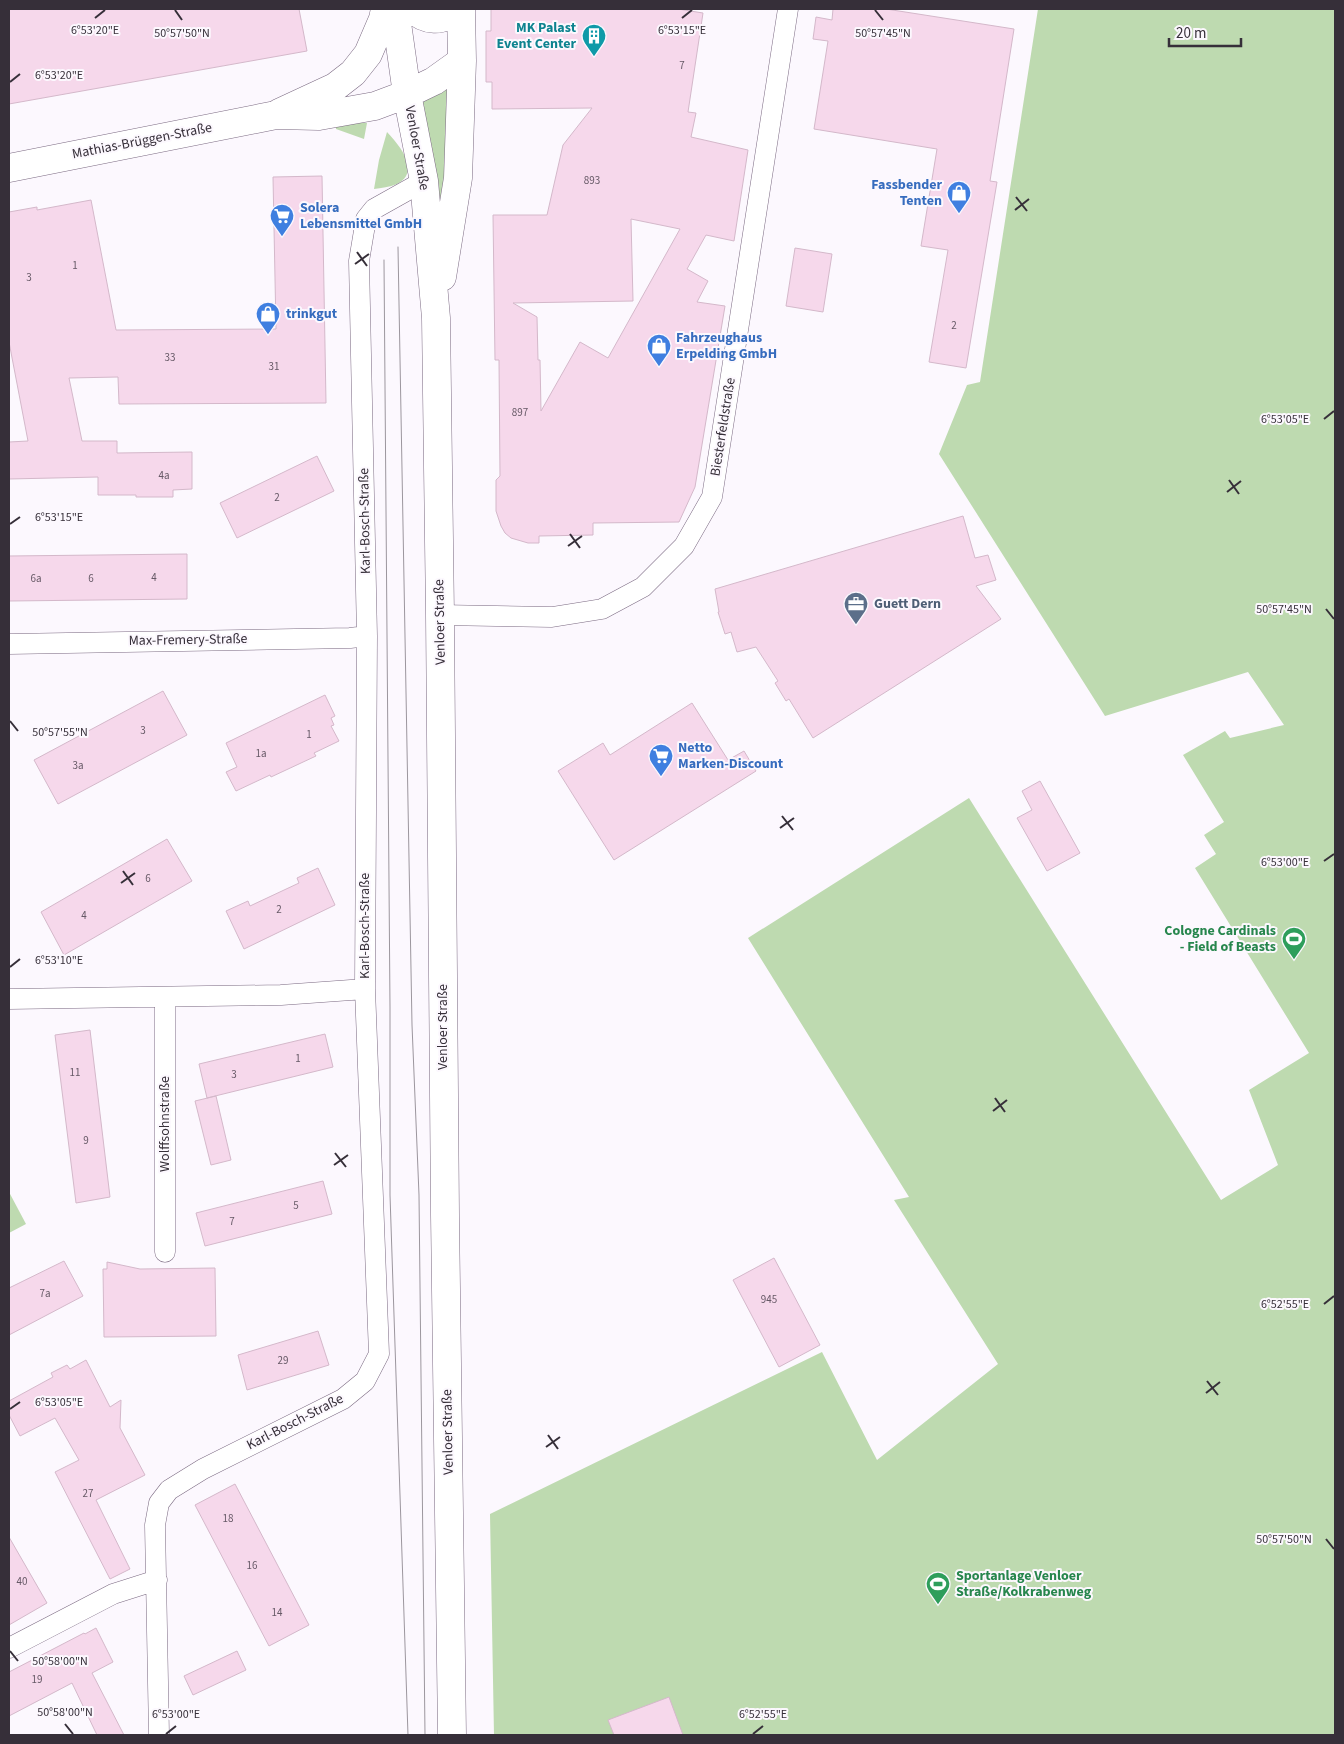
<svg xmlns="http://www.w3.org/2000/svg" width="1344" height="1744" font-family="'Source Sans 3',sans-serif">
  <rect width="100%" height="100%" fill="#fcf8fe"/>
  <path fill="#bedab0" d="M1038,9h297v1726h-841l-4,-221 332,-162 55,108 121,-96 -104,-164 15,-3 -161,-259 221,-140 252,402 57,-35 -29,-75 60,-37 -114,-185 21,-14 -12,-19 20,-13 -41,-67 42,-24 5,7 54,-13 -36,-53 -143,44 -166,-262 28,-69 13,-3z
    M454,75l-13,141 -23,-119z
    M356,122l11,1 -3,16 -28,-10v-5z
    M387,132c12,13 35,39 10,52 -7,3 -16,4 -23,5l5,-29z
    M9,1192l17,32 -17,9z"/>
  <path fill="#f6d8eb" stroke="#d4b8ca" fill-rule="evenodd" d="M9,9h290l8,42 -298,53z
    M491,9h187l25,4 -15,99 8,1 -5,24 57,13 -14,91 -28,-6 -19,34 21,12 -11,21 28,4 -30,181 -16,35 -86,1v12l-54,1v7h-11l-17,-5 -6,-5 -4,-7 -5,-15v-31l4,-4 -1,-116h-4l-2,-145h54l16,-70 29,-37 -100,1v-27h-6v-51h5zM631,219l49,10 -72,129 -28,-16 -39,69 -1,-51h-2l-1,-43 -24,-14 120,-2z
    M833,9h53l128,20 -24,152 7,1 -31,186 -37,-6 19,-112 -27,-4 16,-97 -123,-20 14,-88 -15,-2 3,-22 16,3z
    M322,176l4,227 -207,1 -1,-27 -49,1 13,63h35v12l75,-1v37l-19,1v7h-37v-2h-38v-18l-89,2v-37l19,-1 -19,-99v-130l28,-5v3l54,-10 25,130 160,-1 -3,-152z
    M795,248l37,6 -9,58 -37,-6z
    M317,456l17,35 -97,47 -17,-35z
    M963,516l12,42 13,-3 8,25 -20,6 25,33 -188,119 -24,-39 -3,2 -11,-18 3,-2 -22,-34 -19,5 -6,-20 -6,2 -7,-22h1l-4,-23z
    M187,554v45l-178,2v-45z
    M163,691l24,44 -129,69 -24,-44z
    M325,695l10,21 -4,2 3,7 -3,1 8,15 -25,12 2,3 -45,21 -1,-2 -34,16 -10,-19 11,-5 -11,-24z
    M692,703l36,57 16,-9 12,20 -142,89 -56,-89 45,-28 7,12z
    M1040,781l40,72 -33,18 -30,-53 15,-8 -10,-19z
    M167,839l25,42 -128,74 -23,-43z
    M318,868l17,37 -91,44 -18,-38 22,-10 2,5 49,-23 -2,-5z
    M90,1030l20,167 -34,6 -21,-168z
    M325,1034l8,33 -126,31 -8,-34z
    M216,1096l15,64 -20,5 -16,-64z
    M323,1181l9,33 -127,32 -9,-33z
    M774,1258l46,87 -41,22 -46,-87z
    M64,1261l19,35 -74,39v-47z
    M107,1262l33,7 75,-1 1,68 -112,1 -1,-68h4z
    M318,1331l11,34 -82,25 -9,-35z
    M86,1360l24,47 11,-7 -1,28 25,47 -49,25 34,69 -20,10 -55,-107 24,-12 -24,-42 -35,18 -11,-21v-14l44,-24 -2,-4 16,-8 3,4z
    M235,1484l74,141 -40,21 -74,-141z
    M9,1537l38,66 -38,22z
    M96,1628l17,34 -21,11 32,62h-27l-25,-52 -63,33v-44l75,-39 1,1z
    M237,1651l9,19 -53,25 -9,-19z
    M669,1697l14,38h-69l-6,-15z"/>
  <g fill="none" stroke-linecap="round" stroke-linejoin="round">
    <defs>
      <path id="street" d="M440,615l112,2 50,-8 41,-22 41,-41 28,-49 76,-488
        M9,644l341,-6 17,-2
        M165,997v255
        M9,999l272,-4 84,-6
        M9,1648l104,-54 44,-14
        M159,1735l-4,-210 4,-22 10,-13 34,-21 140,-70 22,-18 14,-27 -14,-365 2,-353 -8,-375 7,-42 8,-10 50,-28"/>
      <path id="secondary" d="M395,9l12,85 17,87 12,137 4,297 5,600 7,520
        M413,9c12,12 30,14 41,0
        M279,113l56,-26 18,-14 15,-19 15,-35 2,-10
        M9,168l267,-53 43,1 56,-10 32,-12 27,-13 28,-20
        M442,277l16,-99 4,-117 -1,-52"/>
    </defs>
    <use href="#street" stroke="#7b6a82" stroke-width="21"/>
    <use href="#secondary" stroke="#7b6a82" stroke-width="29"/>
    <use href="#street" stroke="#fff" stroke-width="20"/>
    <use href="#secondary" stroke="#fff" stroke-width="28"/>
    <path stroke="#9c969e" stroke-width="1" d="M398,247l14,778 7,170 6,540
      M384,260l6,748v187l18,540"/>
  </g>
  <path fill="none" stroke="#362f39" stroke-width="2" d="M175,10l7,10M875,10l8,10M95,18l10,-8M682,18l10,-8M10,82l10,-8M1016,197l11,14M1015,210l14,-11M357,252l10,14M355,264l14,-10M1324,419l10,-8M1229,480l10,14M1227,492l14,-11M10,524l10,-7M570,534l10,14M568,546l14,-10M1326,609l8,10M10,721l8,10M782,816l11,14M780,828l14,-10M1324,861l10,-7M123,871l10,14M121,883l14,-10M10,967l10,-8M995,1098l10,14M993,1111l14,-11M335,1153l11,14M334,1165l14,-10M1324,1304l10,-8M1207,1381l11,14M1206,1393l14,-11M10,1409l10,-7M548,1435l10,14M546,1447l14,-10M1326,1539l8,10M10,1651l8,10M65,1724l8,10M166,1734l10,-8M753,1734l10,-8"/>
  <defs>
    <symbol id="building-pin" viewBox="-11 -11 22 30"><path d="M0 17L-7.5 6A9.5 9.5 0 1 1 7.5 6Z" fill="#0f9aa8" stroke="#fcf8fe"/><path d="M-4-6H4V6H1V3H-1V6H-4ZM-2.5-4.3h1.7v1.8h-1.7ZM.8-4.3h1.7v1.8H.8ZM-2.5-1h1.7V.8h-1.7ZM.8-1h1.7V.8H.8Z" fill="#fff"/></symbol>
    <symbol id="shop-pin" viewBox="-11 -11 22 30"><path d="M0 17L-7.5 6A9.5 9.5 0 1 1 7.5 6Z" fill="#3f7fe0" stroke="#fcf8fe"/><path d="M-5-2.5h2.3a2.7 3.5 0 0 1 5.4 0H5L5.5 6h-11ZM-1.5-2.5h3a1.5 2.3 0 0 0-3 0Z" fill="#fff"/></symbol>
    <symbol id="supermarket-pin" viewBox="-11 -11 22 30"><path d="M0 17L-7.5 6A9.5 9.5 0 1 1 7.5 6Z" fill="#3f7fe0" stroke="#fcf8fe"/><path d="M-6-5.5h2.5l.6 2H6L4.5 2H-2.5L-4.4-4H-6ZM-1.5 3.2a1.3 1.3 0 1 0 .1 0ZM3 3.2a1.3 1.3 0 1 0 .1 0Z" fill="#fff"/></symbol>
    <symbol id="office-pin" viewBox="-11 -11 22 30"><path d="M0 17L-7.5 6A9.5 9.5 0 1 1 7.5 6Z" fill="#5c6f8a" stroke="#fcf8fe"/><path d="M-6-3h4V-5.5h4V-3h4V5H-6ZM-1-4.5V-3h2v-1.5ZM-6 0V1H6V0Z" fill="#fff"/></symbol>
    <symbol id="stadium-pin" viewBox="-11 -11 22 30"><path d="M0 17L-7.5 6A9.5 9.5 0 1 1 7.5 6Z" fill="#2e9e5b" stroke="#fcf8fe"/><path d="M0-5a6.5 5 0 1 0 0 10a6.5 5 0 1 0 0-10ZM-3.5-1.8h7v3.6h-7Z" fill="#fff"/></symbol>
  </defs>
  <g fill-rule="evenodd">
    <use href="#building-pin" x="580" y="22" width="28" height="38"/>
    <use href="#shop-pin" x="945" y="179" width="28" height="38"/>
    <use href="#supermarket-pin" x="268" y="202" width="28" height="38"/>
    <use href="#shop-pin" x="254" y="300" width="28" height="38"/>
    <use href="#shop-pin" x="645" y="332" width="28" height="38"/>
    <use href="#office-pin" x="842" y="590" width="28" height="38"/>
    <use href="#supermarket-pin" x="647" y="742" width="28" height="38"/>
    <use href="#stadium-pin" x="1280" y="925" width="28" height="38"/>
    <use href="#stadium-pin" x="924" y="1570" width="28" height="38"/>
  </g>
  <g text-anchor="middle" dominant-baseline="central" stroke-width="4" stroke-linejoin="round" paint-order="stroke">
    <g font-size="11" fill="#665966">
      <text x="682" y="65">7</text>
      <text x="592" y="180">893</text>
      <text x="75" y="265">1</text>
      <text x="29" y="277">3</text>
      <text x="954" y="325">2</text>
      <text x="170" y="357">33</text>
      <text x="274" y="366">31</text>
      <text x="520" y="412">897</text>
      <text x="164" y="475">4a</text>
      <text x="277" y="497">2</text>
      <text x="154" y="577">4</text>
      <text x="36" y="578">6a</text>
      <text x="91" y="578">6</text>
      <text x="143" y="730">3</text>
      <text x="309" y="734">1</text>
      <text x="261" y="753">1a</text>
      <text x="78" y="765">3a</text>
      <text x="148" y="878">6</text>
      <text x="279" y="909">2</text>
      <text x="84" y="915">4</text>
      <text x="298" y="1058">1</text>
      <text x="75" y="1072">11</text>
      <text x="234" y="1074">3</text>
      <text x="86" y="1140">9</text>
      <text x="296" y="1205">5</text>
      <text x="232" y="1221">7</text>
      <text x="45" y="1293">7a</text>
      <text x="769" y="1299">945</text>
      <text x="283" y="1360">29</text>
      <text x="88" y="1493">27</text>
      <text x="228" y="1518">18</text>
      <text x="252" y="1565">16</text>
      <text x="22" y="1581">40</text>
      <text x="277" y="1612">14</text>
      <text x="37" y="1679">19</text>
    </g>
    <g font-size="14" font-weight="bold" fill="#0d838f" stroke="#fcf8fe" text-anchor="end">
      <text x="576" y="28">MK Palast<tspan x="576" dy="16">Event Center</tspan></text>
    </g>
    <g font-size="14" fill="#362f39" stroke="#fcf8fe">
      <text transform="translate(142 141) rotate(-11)">Mathias-Brüggen-Straße</text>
      <text transform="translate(417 148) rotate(80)">Venloer Straße</text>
      <text transform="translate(723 427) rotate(-81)">Biesterfeldstraße</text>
      <text transform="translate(365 521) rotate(-91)">Karl-Bosch-Straße</text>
      <text transform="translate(440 622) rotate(-91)">Venloer Straße</text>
      <text transform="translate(188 640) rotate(-1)">Max-Fremery-Straße</text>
      <text transform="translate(365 926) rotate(-90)">Karl-Bosch-Straße</text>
      <text transform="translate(443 1027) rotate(-90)">Venloer Straße</text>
      <text transform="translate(165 1124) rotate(-90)">Wolffsohnstraße</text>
      <text transform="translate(295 1422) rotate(-27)">Karl-Bosch-Straße</text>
      <text transform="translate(448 1432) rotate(-91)">Venloer Straße</text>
    </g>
    <g font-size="14" font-weight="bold" fill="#366cbe" stroke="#fcf8fe" text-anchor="start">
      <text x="942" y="185" text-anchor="end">Fassbender<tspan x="942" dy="16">Tenten</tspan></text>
      <text x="300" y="208">Solera<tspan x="300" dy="16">Lebensmittel GmbH</tspan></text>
      <text x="286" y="314">trinkgut</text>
      <text x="676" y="338">Fahrzeughaus<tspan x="676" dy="16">Erpelding GmbH</tspan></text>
      <text x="678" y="748">Netto<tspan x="678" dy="16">Marken-Discount</tspan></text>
    </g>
    <g font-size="14" font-weight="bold" fill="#4e5e75" stroke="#fcf8fe" text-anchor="start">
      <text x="874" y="604">Guett Dern</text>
    </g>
    <g font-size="14" font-weight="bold" fill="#27864d" stroke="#fcf8fe" text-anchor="end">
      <text x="1276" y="931">Cologne Cardinals<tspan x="1276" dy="16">- Field of Beasts</tspan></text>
      <text x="956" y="1576" text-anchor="start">Sportanlage Venloer<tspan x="956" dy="16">Straße/Kolkrabenweg</tspan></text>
    </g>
  </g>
  <g font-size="12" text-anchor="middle" fill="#362f39" stroke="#fcf8fe" stroke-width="4" stroke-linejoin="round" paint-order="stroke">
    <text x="682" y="34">6°53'15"E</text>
    <text x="95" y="34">6°53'20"E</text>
    <text x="182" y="37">50°57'50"N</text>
    <text x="883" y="37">50°57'45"N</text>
    <text x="59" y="79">6°53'20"E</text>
    <text x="1285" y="423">6°53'05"E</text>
    <text x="59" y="521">6°53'15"E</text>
    <text x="1284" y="613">50°57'45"N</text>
    <text x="60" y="736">50°57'55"N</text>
    <text x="1285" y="866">6°53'00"E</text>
    <text x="59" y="964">6°53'10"E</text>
    <text x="1285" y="1308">6°52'55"E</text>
    <text x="59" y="1406">6°53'05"E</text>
    <text x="1284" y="1543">50°57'50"N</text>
    <text x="60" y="1665">50°58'00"N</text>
    <text x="65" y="1716">50°58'00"N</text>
    <text x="176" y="1718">6°53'00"E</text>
    <text x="763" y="1718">6°52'55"E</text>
  </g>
  <rect width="1344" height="1744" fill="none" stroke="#362f39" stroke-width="20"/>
  <path d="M1169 38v8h72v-8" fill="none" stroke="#362f39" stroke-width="2.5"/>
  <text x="1176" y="38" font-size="15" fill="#362f39" stroke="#fcf8fe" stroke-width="4" paint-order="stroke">20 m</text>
</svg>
